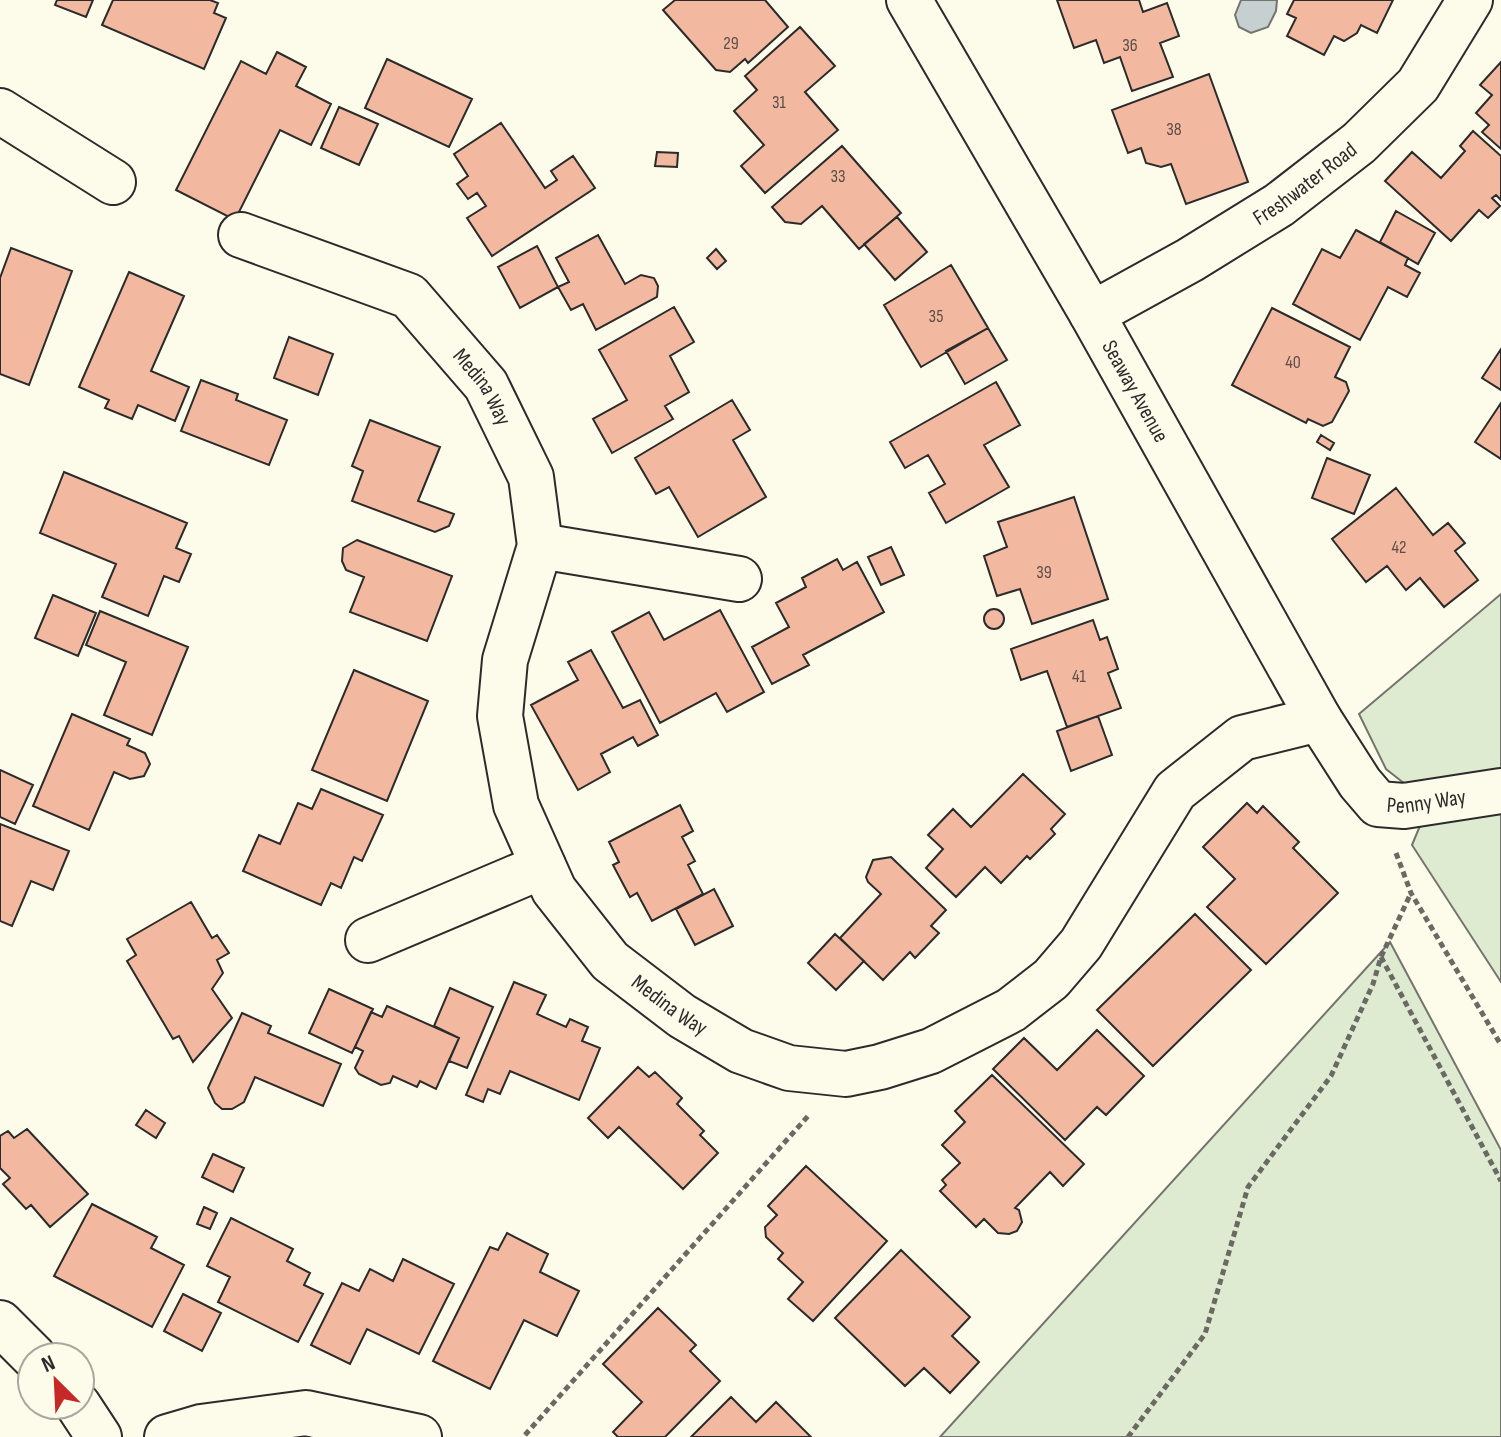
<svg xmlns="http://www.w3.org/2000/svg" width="1501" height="1437" font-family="'Sofia Sans Condensed',sans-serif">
  <rect width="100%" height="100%" fill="#fdfbea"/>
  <path fill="#deebd1" stroke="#74746e" stroke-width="2" d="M1501,594v175l-96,15 -19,-15 -27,-55z
    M1501,808v174l-89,-137 10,-24z
    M1390,942l111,208v287h-561z"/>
  <path fill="#c7d0d0" stroke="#74746e" stroke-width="2" d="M1241,0h36l-1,11 -8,16 -17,6 -12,-6 -4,-12z"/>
  <path fill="#f2b8a0" stroke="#2b2b2b" stroke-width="2" d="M57,0h36l-7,17 -31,-12z
    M113,0h97l8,3 -4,10 12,5 -22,51 -102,-44z
    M675,0h90l23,27 -40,36 -3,-4 -15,13 -14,-2 -53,-60z
    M1057,0h82l4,12 24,-9 12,33 -19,7 13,34 -41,14 -12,-34 -16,6 -8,-23 -22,8z
    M1294,0h99l-16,33 -16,-8 -4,8 -13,8 -10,-5 -10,19 -37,-19 9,-18 -9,-4z
    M800,27l35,39 -30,26 33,38 -73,63 -24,-27 23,-21 -30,-34 23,-21 -12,-14z
    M277,52l29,15 -10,19 35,18 -20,41 -31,-15 -45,90 -59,-30 65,-129 25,13z
    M387,59l85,40 -23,48 -84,-39z
    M1501,62v87l-19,-17 7,-7 -13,-12 16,-18 -12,-10z
    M1209,74l39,108 -62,22 -15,-40 -10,3 -15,-4 -5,-15 -13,5 -16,-43z
    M339,107l39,17 -19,41 -38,-17z
    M501,123l44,65 12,-8 -6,-9 22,-15 22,32 -103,68 -25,-38 19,-12 -9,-13 -9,6 -11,-15 11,-8 -14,-22z
    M1473,131l28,25v44l-5,-5 -4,3 8,8 -12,12 -9,-8 -28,31 -66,-60 27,-29 29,26 24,-27 -5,-5z
    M842,146l59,67 -42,36 -37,-43 -21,18 -16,-2 -13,-15z
    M657,152l21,1 -1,14 -22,-1z
    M1396,211l39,22 -17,31 -38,-22z
    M897,217l30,35 -32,28 -31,-36z
    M1356,230l52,28 -3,7 15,8 -13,24 -19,-10 -28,53 -67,-36 29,-55 18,9z
    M598,235l27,49 16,-9 13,3 4,8 -1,11 -61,33 -13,-26 -12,6 -13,-23 11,-5 -13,-24z
    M537,246l21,41 -38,21 -22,-41z
    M11,248l61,23 -43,114 -29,-11v-96z
    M716,249l10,12 -9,8 -10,-11z
    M951,265l37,63 -67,39 -37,-62z
    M129,272l55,24 -33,75 38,16 -14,34 -37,-16 -6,14 -27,-11 4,-8 -30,-13z
    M674,307l20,35 -24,14 19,36 -24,14 8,13 -61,34 -19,-34 34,-19 -28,-50z
    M1272,308l78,39 -15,30 11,5 3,9 -17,31 -9,4 -15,-7 -2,4 -74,-38z
    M988,328l19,32 -42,24 -19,-33z
    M289,337l44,17 -15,41 -44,-17z
    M1501,349v41l-19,-12z
    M201,380l37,14 -2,6 51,20 -18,45 -88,-34z
    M996,382l24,43 -36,20 25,42 -63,36 -17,-30 16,-9 -17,-29 -23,13 -15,-26z
    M732,400l18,30 -17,10 33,57 -68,40 -29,-50 -13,7 -21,-36z
    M1501,403v56l-26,-17z
    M370,420l70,27 -22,54 36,13 -5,12 -14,6 -83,-31 11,-30 -11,-5z
    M1321,435l13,8 -4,7 -13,-8z
    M1327,458l43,17 -16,39 -42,-16z
    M64,472l123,51 -11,25 15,6 -12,28 -15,-6 -16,40 -46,-19 14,-33 -76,-31z
    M1396,488l37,47 15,-12 17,20 -10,8 23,29 -34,27 -24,-29 -14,12 -19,-24 -21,16 -34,-43z
    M1074,497l34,102 -76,25 -12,-35 -23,7 -13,-40 23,-9 -9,-25z
    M357,540l95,36 -25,65 -77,-29 14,-35 -18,-7 -4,-9 1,-13z
    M891,547l13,28 -23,10 -13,-28z
    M837,559l6,11 14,-8 27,50 -81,43 6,10 -37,19 -20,-37 37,-20 -13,-24 30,-16 -4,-9z
    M53,595l43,18 -18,43 -43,-18z
    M984 619a10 10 0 1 1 20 0a10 10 0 1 1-20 0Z
    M720,610l44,82 -37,20 -11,-19 -56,30 -48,-91 37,-20 15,28z
    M100,611l88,36 -36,88 -48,-20 22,-53 -40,-17z
    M1093,620l7,20 7,-3 11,32 -10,4 13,35 -54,19 -20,-56 -26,9 -10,-31z
    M591,650l32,58 17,-8 18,35 -20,11 -5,-9 -32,17 9,18 -32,18 -47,-85 47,-25 -10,-18z
    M354,670l74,31 -41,100 -75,-31z
    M72,714l58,25 -3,6 18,8 5,11 -6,12 -14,3 -16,-7 -25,58 -56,-24z
    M1098,716l14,39 -41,16 -14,-40z
    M0,770l33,15 -18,39 -15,-7z
    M1023,774l42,40 -14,15 4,5 -25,25 -3,-3 -26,27 -16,-16 -29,30 -30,-29 17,-19 -15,-14 25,-26 18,18z
    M321,789l62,26 -21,46 -8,-4 -13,31 -10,-5 -10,22 -78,-34 16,-36 21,9 18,-41 14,6z
    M1247,803l10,10 6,-7 36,36 -6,6 45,45 -72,71 -59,-57 28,-28 -32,-32z
    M680,805l13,26 -11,6 13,24 -7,4 15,29 -51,27 -15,-28 -7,4 -17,-32 6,-3 -10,-20z
    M0,824l69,27 -16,39 -22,-9 -19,45 -12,-5z
    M891,857l55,53 -15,16 8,7 -24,25 -5,-6 -27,28 -43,-42 41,-44 -13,-12 -2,-5 7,-17z
    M714,889l19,37 -38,19 -19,-36z
    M191,902l21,36 5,-3 12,18 -12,7 6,13 -11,16 20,29 -39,44 -14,-26 -6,3 -46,-78 9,-6 -9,-16z
    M1195,914l56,56 -98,96 -56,-56z
    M835,934l29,27 -28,29 -28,-27z
    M514,982l32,13 -9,19 29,13 4,-8 18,8 -6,14 18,7 -21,52 -69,-29 -10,23 -12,-5 -5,13 -17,-7z
    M450,988l43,19 -26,61 -18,-7 10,-23 -25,-12z
    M329,989l44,20 -21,44 -43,-20z
    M387,1006l72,32 -23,51 -16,-8 -3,6 -24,-11 -3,7 -9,2 -22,-11 -4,-6 8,-17 -8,-4 16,-35 11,5z
    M242,1013l29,13 -3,7 73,31 -18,42 -68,-29 -11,25 -12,7h-10l-7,-6 -7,-15z
    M1097,1030l47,46 -38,39 -9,-8 -32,33 -72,-71 31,-31 33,32z
    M638,1067l11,10 6,-5 27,26 -5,6 27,27 -4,4 18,18 -35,36 -64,-62 -11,11 -20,-20z
    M992,1075l92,89 -21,22 -13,-14 -35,36 4,2 3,12 -5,9 -8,3 -11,-1 -14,-14 -8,8 -36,-36 6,-6 -4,-5 18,-17 -18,-18 23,-23 -10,-11z
    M146,1110l19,13 -9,15 -20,-13z
    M27,1129l61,65 -38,33 -19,-22 -5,4 -23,-25 7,-6 -10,-10v-32l8,-5 6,7z
    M213,1154l31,14 -11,24 -31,-15z
    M806,1166l81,75 -74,80 -25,-22 15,-17 -25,-23 5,-6 -17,-16 -1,-10 12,-12 -9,-9z
    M92,1204l65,33 -6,11 33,17 -32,62 -98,-51z
    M204,1207l13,6 -7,16 -13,-5z
    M231,1218l62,31 -6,12 23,12 -6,12 19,9 -25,48 -80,-40 12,-25 -23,-11z
    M507,1233l41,21 -8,18 39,19 -22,45 -33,-16 -34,69 -57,-28 57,-114 8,3z
    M901,1250l69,67 -18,19 27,26 -29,31 -26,-25 -19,18 -70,-68z
    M403,1259l51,25 -35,70 -52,-25 -17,35 -39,-19 31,-62 17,8 11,-22 23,12z
    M183,1294l38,19 -19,38 -38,-20z
    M658,1308l38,37 -6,6 30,30 -55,56h-47l-5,-5 29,-30 -39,-38z
    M731,1397l25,25 20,-20 35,35h-120z"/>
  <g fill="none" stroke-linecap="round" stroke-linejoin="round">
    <defs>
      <g id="minor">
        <path id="s1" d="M909,0l183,314 227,405 41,64 18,21 26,2 97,-15"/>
        <path d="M0,111l113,71"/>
        <path id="s2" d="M241,235l168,61 77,89 45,92 9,69 -35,114 -5,56 16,89 38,85 56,71 72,55 59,35 48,17 57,6 34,-7 51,-16 80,-41 40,-31 30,-35 94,-153 67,-53 77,-19"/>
        <path id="s3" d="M1092,314l98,-54 89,-55 80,-62 59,-58 52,-85"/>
        <path d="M540,546l199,33"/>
        <path d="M368,940l175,-74"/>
        <path d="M0,1323l34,34"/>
        <path d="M78,1405l21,32"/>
        <path d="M167,1437l34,-10 105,-14 113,24"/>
      </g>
    </defs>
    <use href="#minor" stroke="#2b2b2b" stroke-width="48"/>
    <path stroke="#6a6964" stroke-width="5" stroke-dasharray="6 4" stroke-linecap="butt" d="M1396,853l15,40 90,152
      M1381,957l120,224
      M525,1435l283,-319
      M1128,1437l77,-103 43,-147 83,-111 42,-92 8,-27 30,-64"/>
    <use href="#minor" stroke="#fdfbea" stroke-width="44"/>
  </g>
  <g text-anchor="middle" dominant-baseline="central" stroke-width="6" stroke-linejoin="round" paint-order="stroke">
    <g font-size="18" fill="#5d4e48">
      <text x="731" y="43">29</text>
      <text x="1130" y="45">36</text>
      <text x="779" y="102">31</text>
      <text x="1174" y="129">38</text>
      <text x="838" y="176">33</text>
      <text x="936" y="316">35</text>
      <text x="1293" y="362">40</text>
      <text x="1399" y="547">42</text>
      <text x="1044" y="572">39</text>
      <text x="1079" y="676">41</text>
    </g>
    <g font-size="22" fill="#2b2b2b" stroke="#fdfbea">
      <text stroke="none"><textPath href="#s3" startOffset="250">Freshwater Road</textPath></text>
      <text stroke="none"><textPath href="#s2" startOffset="296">Medina Way</textPath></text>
      <text stroke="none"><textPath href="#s1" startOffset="452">Seaway Avenue</textPath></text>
      <text stroke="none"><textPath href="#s1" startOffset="980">Penny Way</textPath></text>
      <text stroke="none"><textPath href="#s2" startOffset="992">Medina Way</textPath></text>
    </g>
  </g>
  <g transform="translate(56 1381) rotate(336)"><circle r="38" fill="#fdfbea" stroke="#a9a89e" stroke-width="2"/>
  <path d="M0-6L14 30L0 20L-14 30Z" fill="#c62828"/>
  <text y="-12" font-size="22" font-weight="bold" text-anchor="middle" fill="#2b2b2b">N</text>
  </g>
</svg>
